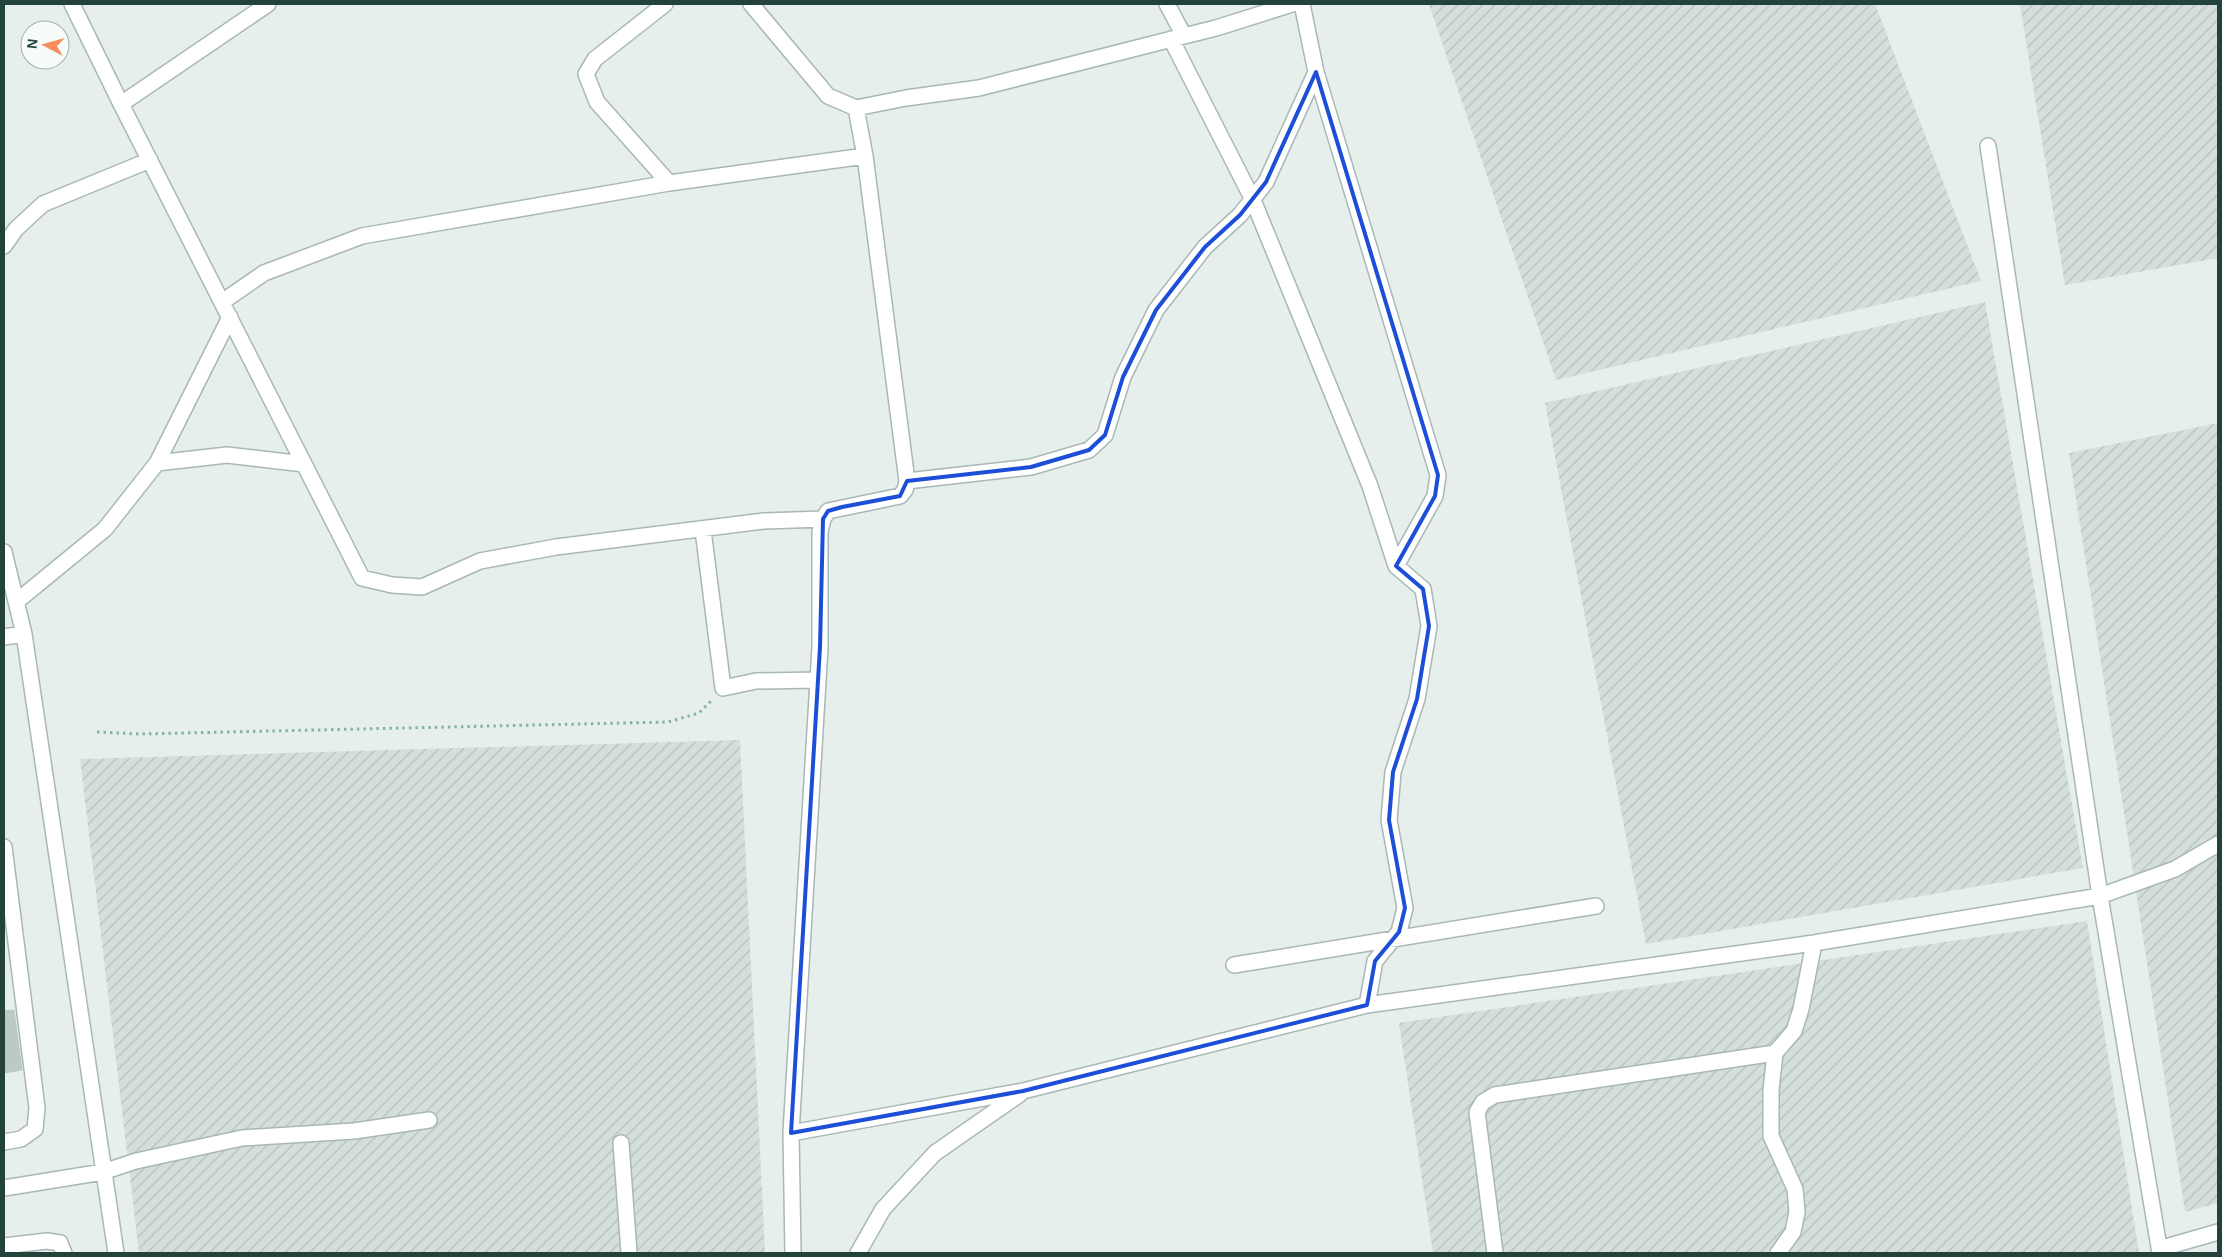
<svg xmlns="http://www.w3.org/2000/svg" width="2222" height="1257" font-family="Helvetica,sans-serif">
  <defs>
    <pattern id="industrial-furrows" width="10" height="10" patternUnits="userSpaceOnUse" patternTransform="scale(1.25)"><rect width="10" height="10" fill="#d4dfdb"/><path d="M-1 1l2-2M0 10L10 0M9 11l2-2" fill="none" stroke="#b6c1bd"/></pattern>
  </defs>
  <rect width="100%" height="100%" fill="#e6efec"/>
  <path fill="url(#industrial-furrows)" d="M1429,4h446l106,277 -425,99z
    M2020,4h198v254l-153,27z
    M1985,302l98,566 -437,76 -101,-541z
    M2218,423v780l-33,9 -116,-759z
    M740,740l25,513h-626l-59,-494z
    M2087,921l52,332h-706l-34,-230z"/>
  <path fill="#bbcac5" stroke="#b8c9c3" d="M14,1010l8,60 -18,3v-62z"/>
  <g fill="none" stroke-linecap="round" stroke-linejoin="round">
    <defs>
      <path id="minor" d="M72,4l49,100 241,474 30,7 30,2 58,-26 76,-14 208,-26 59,-2
        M665,4l-70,55 -9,15 11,28 72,81
        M751,4l77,92 28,12 50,-10 73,-10 205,-52
        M1167,4l17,32 32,-8 76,-24
        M1302,4l14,68 122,403 -3,21 -39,70
        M1171,39l82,161 117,286 26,80 27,23 6,37 -12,73 -24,73 -4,48 16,88 -6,24 -24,29 -8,44
        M121,104l147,-100
        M1988,146l112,750 60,357
        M4,246l12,-17 27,-25 107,-44
        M222,302l42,-29 98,-37 307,-53 196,-27
        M157,463l70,-8 77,9
        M907,481l124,-14 58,-17 16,-15 18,-58 33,-67 49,-63 35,-32 26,-33 50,-110
        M703,530l20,158 33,-7 61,-1
        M4,552l20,82 92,619
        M16,602l89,-73 52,-66 73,-146
        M4,637l20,-3
        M4,847l33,261 -2,21 -14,10 -17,3
        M1234,965l362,-59
        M791,1133l232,-42 344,-86 447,-62 286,-47 75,-27 43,-25
        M621,1143l8,110
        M4,1188l99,-16 33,-11 106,-23 112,-7 75,-11
        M4,1246l43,-5 13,2 4,10
        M2159,1249l59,-17
        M793,1253l-2,-120 29,-486v-115l3,-13 5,-8 72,-15 5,-6 2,-9 -42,-325 -9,-48
        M858,1253l25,-44 52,-56 85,-59
        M1495,1253l-18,-141 6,-10 12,-7 280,-42
        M1778,1253l15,-21 4,-20 -2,-23 -24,-53v-46l4,-37 19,-22 7,-22 13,-66"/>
    </defs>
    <use href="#minor" stroke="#a8b8b4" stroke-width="18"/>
    <path stroke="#85b3a8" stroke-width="3" stroke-dasharray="2.5 4" stroke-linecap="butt" d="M97,732l42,2 529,-12 31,-9 13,-13"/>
    <use href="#minor" stroke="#fff" stroke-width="15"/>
  </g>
  <path fill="none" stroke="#1d4ed8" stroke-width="4" stroke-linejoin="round" d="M1316,72l122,403 -3,21 -39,70 27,23 6,37 -12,73 -24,73 -4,48 16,88 -6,24 -24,29 -8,44 -344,86 -232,42 29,-486 3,-128 5,-8 14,-4 58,-11 7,-15 124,-14 58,-17 16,-15 18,-58 33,-67 49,-63 35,-32 26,-33z"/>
  <rect width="2222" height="1257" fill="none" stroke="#24423c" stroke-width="10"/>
  <g transform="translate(45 45) rotate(276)"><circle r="24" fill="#f7fbf9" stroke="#a3b1ad"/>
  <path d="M0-4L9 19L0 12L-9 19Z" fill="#f68e5d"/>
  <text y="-8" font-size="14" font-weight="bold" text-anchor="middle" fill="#24423c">N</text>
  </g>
</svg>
